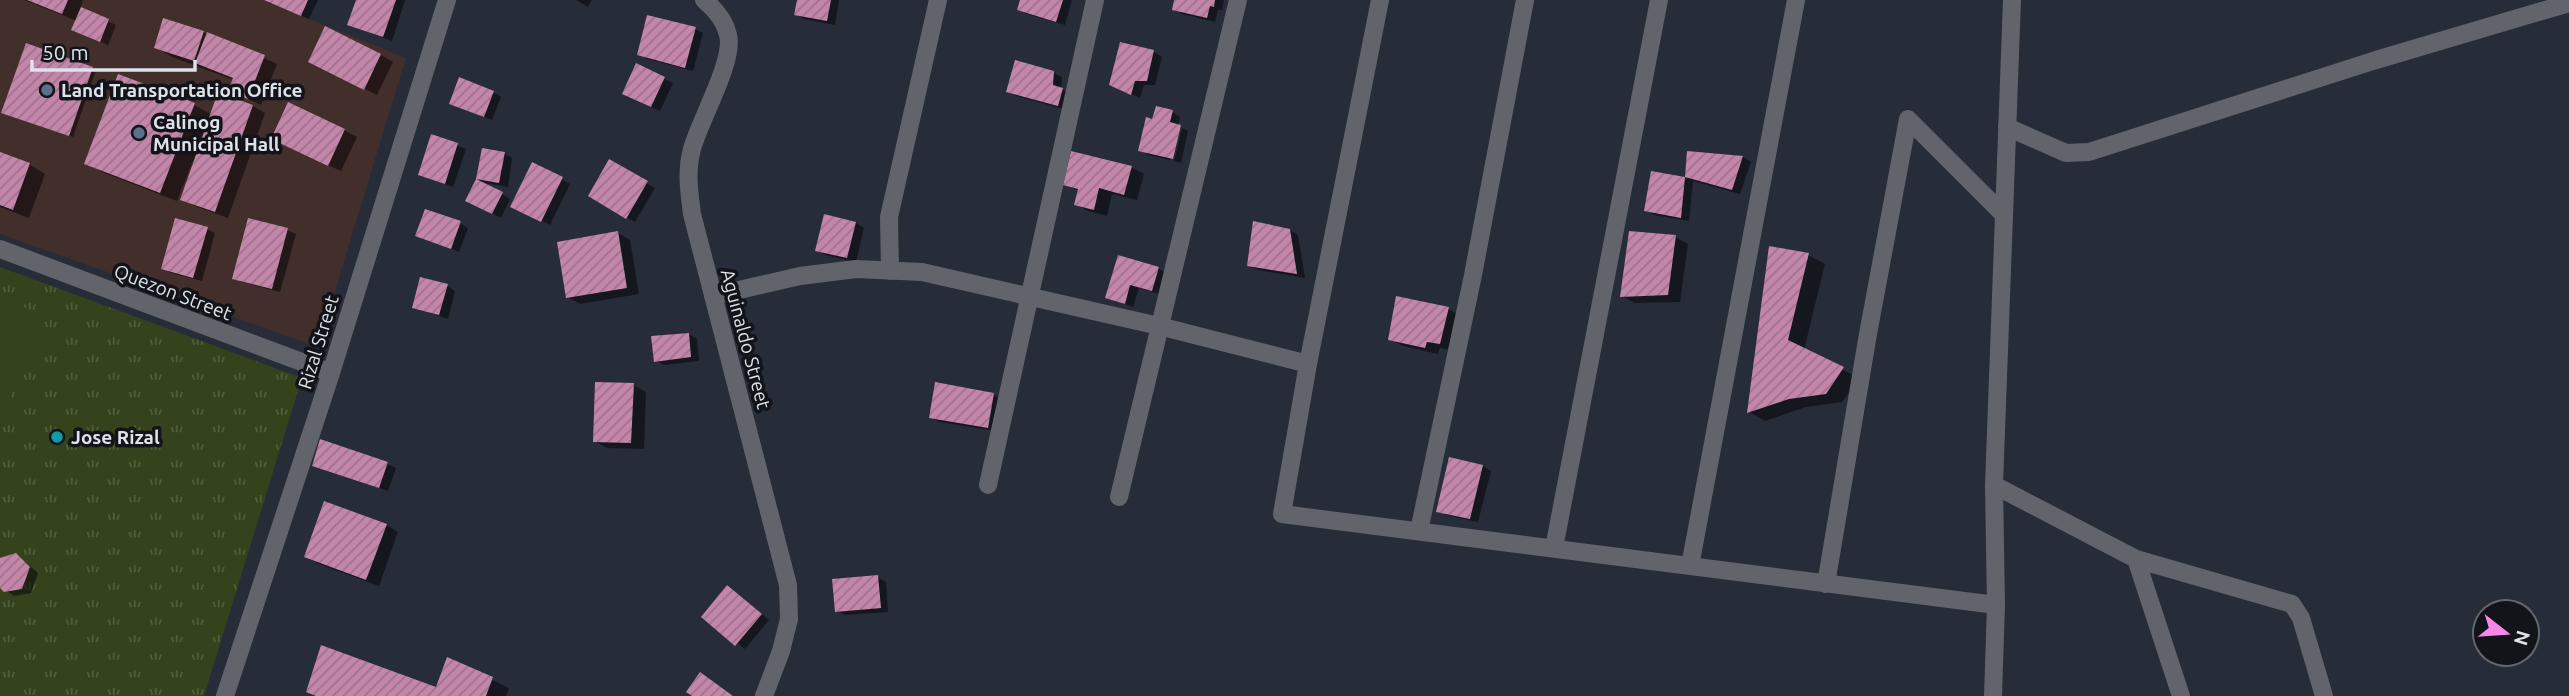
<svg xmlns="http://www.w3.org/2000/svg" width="2569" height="696" font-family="Ubuntu,sans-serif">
  <defs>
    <pattern id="park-tufts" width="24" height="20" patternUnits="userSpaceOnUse" patternTransform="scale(1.75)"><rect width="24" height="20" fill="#34431b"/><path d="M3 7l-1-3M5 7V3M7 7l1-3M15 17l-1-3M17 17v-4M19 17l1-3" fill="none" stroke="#515e3c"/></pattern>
    <pattern id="building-hatch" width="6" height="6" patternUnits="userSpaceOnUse" patternTransform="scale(1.75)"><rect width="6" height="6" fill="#c386a9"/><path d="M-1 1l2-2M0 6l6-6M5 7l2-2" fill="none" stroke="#9d728b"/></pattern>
  </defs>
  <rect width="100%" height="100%" fill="#262c38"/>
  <path fill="#422e2b" d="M0,0h263l143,58 -88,289 -318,-113z"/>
  <path fill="url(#park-tufts)" d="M0,267l302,111 -98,318h-204z"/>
  <path fill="#34431b" d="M0,299l46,16 -22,60 -24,-9z
    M0,377l15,5 -15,45z"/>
  <path fill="#0007" d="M24,0h59l-3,9 36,16 -8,20 -26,-11 -5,-13z
    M266,0h52l-9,19z
    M358,0h47l-13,41 -43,-17z
    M576,0h16l-4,7z
    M799,0h40l-4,25 -31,-6 -8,-5z
    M1022,0h50l-7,25 -38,-11 -8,-4z
    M1176,0h48l-2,10h-4l-3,12 -33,-8 -8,-5z
    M695,29l8,4 -10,38 -46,-12 -8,-5z
    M203,32l74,32 -16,41 -31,-15 4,-10 -62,-23 -16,-10z
    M27,45l69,25 -23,67 -66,-23z
    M1154,52l8,5 -7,28h-11l-4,13 -20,-9z
    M381,55l12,7 -16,33 -55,-27z
    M637,66l36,17 -13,28 -28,-13z
    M1053,73l9,4 -1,12 10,5 -4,16 -51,-14 -8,-5z
    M493,92l8,5 -9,23 -41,-17z
    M194,105l18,10 41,-9 12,7 -37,105 -33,-12 -13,-7 14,-37 -3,-1 -16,40 -75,-29 -16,-9z
    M1172,112l8,5 -10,43 -22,-5 -8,-5z
    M1182,128l6,3 -7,32 -7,-2z
    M344,130l13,7 -16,34 -55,-25z
    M432,136l34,13 -13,38 -33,-13z
    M504,153l8,5 -4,29 -23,-4 -7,-4z
    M1689,153l54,4 8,5 -11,32 -47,-13 -4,40 -35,-6 -8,-5 6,-37 35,6z
    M0,154l29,10 16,10 -16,44 -29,-11z
    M609,162l46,26 -20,34 -45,-26z
    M533,164l37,20 -20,41 -32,-16z
    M1131,167l13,7 -7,26 -25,-6 -5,22 -19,-5 -12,-7 3,-13 -14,-7z
    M502,194l8,5 -9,19 -25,-13z
    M825,216l31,7 8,5 -8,34 -31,-7 -8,-5z
    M460,223l8,5 -9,24 -42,-17z
    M207,229l8,4 -13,48 -31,-8 -8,-5z
    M287,230l9,4 -16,58 -38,-10 -8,-4z
    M1290,230l8,5 7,43 -47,-8 -9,-4z
    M618,233l12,7 9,54 -59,10 -12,-7z
    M1675,237l13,7 -8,58 -45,1 -13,-7z
    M1808,255l17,9 -21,86 55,28 -17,24 -36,5 -41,14 -16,-9z
    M1158,268l8,5 -6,21 -21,-6 -6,19 -25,-9z
    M447,286l8,5 -7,28 -34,-12z
    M1448,309l13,7 -8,34 -13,-2 -2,6 -35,-8 -13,-7z
    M689,334l8,5 2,22 -35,4 -9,-5z
    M633,385l13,7 -2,57 -37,-1 -13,-7z
    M993,395l9,4 -6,32 -57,-9 -8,-5z
    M1450,459l33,7 8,5 -13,51 -32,-7 -8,-4z
    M387,464l9,4 -8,23 -74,-26z
    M386,525l12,7 -19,54 -60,-22 -13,-7z
    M16,555l22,18 -7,20 -17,3 -14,-10v-26z
    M877,577l9,5 2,30 -43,3 -8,-4z
    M728,587l41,33 -24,29 -42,-33z
    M448,659l61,29 -3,8h-190l121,-7z"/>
  <path fill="url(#building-hatch)" d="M27,0h41l-6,14z
    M264,0h44l-7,16z
    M356,0h40l-13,37 -36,-12z
    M797,0h34l-4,21 -33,-6z
    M1020,0h43l-7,22 -39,-12z
    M1174,0h41l-1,7 -4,-1 -3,12 -35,-8z
    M81,7l28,12 -9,23 -29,-12z
    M647,15l49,12 -11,41 -48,-13z
    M163,18l41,13 -10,30 -40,-13z
    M325,26l56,28 -17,36 -56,-28z
    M207,32l58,23 -17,44 -20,-8 5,-13 -38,-15z
    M1120,42l34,8 -7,31h-12l-4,14 -22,-10z
    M26,43l67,24 -24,69 -68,-23z
    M1015,60l39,11 -1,14 10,3 -5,18 -52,-14z
    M636,63l29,14 -14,30 -29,-13z
    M118,74l77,29 -35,90 -76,-29z
    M459,77l35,14 -10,26 -35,-13z
    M218,92l35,13 -38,107 -35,-12z
    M288,102l57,27 -17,37 -57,-27z
    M1156,106l17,4 -3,12 11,3 -8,34 -35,-8 8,-34 6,2z
    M431,134l27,9 -13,41 -27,-9z
    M482,148l23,4 -6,31 -23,-4 27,13 -11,22 -27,-13 11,-22z
    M1071,151l61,15 -8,29 -25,-7 -5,22 -20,-5 4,-16 -15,-4z
    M1687,151l56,5 -11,34 -47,-13z
    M0,152l30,11 -17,47 -13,-5z
    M609,159l39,22 -22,38 -38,-23z
    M532,162l31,15 -22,45 -31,-15z
    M1651,171l34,6 -4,41 -37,-7z
    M425,209l36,12 -10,28 -36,-13z
    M824,214l32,8 -9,36 -32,-7z
    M175,218l33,9 -15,51 -32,-9z
    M248,218l40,10 -16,61 -40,-10z
    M1253,221l37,8 7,45 -50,-8z
    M618,231l9,57 -61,10 -9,-56z
    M1629,231l47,4 -8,60 -48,2z
    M1769,246l40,7 -21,87 56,27 -18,27 -37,5 -42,14z
    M1118,255l41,12 -7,24 -22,-6 -5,19 -20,-6z
    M420,277l28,7 -9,31 -27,-7z
    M1396,296l53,11 -9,37 -13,-2 -2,6 -37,-8z
    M689,333l2,24 -37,5 -3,-26z
    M595,382l39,1 -3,60 -38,-1z
    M935,382l59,11 -6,35 -59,-10z
    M320,439l68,23 -9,26 -67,-22z
    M1449,457l34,8 -13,54 -34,-7z
    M324,501l63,23 -21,56 -62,-23z
    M16,553l14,14 -8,22 -18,3 -4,-4v-30z
    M878,575l3,33 -46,4 -3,-33z
    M727,585l35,29 -27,32 -34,-29z
    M321,645l115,42 11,-30 46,20 -7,19h-170l-10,-4z
    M700,672l33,24h-41l-6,-4z"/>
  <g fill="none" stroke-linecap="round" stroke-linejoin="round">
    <path stroke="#61646a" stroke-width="18" d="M704,0c11,9 21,21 24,35 7,25 -29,87 -36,114 -6,22 -3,42 0,65l96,371 1,34 -8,32 -17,45
      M1380,0l-72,364 -26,150 714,91
      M1908,119l95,95
      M2007,127l59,26 23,-1 287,-92 193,-57
      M0,249l331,124
      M890,271l-1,-54 49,-217
      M713,296l87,-20 56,-7 66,3 237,54 149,38
      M988,485l107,-485
      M1994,485l142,74 156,45 9,14 23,78
      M1119,497l119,-497
      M1419,531l54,-256 52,-275
      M1554,548l105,-548
      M2136,559l45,137
      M1690,566l106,-566
      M1826,584l42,-250 40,-215
      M225,696l106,-323 116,-373
      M1993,696l3,-91 -2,-120 18,-485"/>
  </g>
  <g fill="#5c6f8a" stroke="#12141a" stroke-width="2.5">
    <circle cx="47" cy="90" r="7"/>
    <circle cx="139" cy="133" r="7"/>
  </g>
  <circle fill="#0f9aa8" stroke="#12141a" stroke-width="2.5" cx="57" cy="437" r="7"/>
  <g text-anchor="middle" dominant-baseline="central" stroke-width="7" stroke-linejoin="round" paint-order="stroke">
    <g font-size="19" font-weight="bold" fill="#dee2ea" stroke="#12141a" text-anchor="start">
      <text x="61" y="90">Land Transportation Office</text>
      <text x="153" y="122">Calinog<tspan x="153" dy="22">Municipal Hall</tspan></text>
      <text x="71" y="437">Jose Rizal</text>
    </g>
    <g font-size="19" fill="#dee2ea" stroke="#12141a">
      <text transform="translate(173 292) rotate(21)">Quezon Street</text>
      <text transform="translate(746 339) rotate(75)">Aguinaldo Street</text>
      <text transform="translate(318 342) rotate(-73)">Rizal Street</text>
    </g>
  </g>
  <g transform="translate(2506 633) rotate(107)"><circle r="33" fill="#12141a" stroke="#64666d" stroke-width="2"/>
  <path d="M0-5L12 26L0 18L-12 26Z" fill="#f987e8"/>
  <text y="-10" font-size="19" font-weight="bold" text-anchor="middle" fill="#dee2ea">N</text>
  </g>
  <path d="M32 60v10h163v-10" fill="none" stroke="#dee2ea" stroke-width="3.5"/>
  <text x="42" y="60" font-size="21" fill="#dee2ea" stroke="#12141a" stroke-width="5" paint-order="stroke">50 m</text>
</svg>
